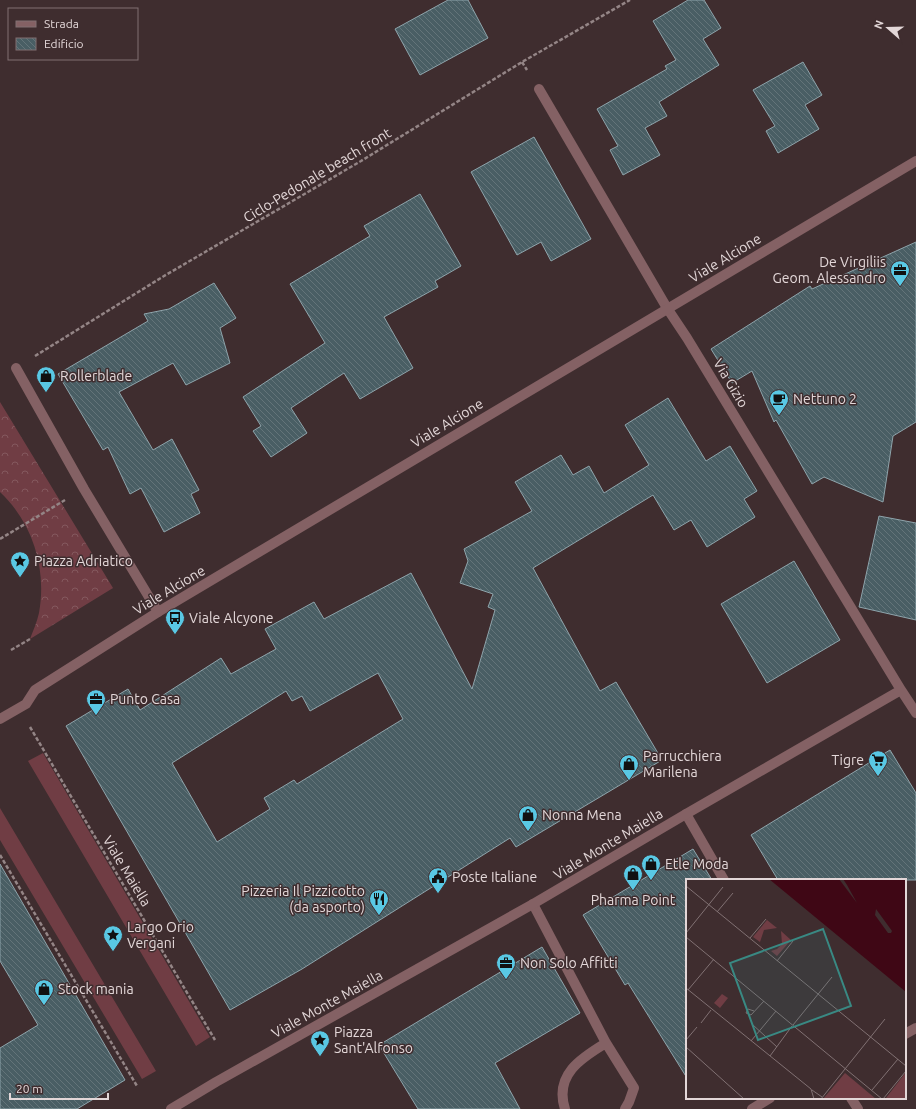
<svg xmlns="http://www.w3.org/2000/svg" width="916" height="1109" font-family="Ubuntu,sans-serif">
  <defs>
    <pattern id="forest-crowns" width="20" height="18" patternUnits="userSpaceOnUse"><rect width="20" height="18" fill="#703d44"/><path d="M2 6a3 3 0 1 1 6 0M12 15a3 3 0 1 1 6 0" fill="none" stroke="#84585e"/></pattern>
    <pattern id="building-back-hatch" width="6" height="6" patternUnits="userSpaceOnUse"><rect width="6" height="6" fill="#495e64"/><path d="M-1 5l2 2M0 0l6 6M5-1l2 2" fill="none" stroke="#637479"/></pattern>
  </defs>
  <rect width="100%" height="100%" fill="#3f2d2f"/>
  <path fill="#703d44" d="M43,753l167,284 -14,9 -168,-285z
    M0,808l156,263 -14,8 -142,-239z"/>
  <path fill="url(#forest-crowns)" d="M0,402l113,186 -83,51c3,-8 7,-17 9,-26 8,-44 -6,-90 -39,-121z"/>
  <path fill="url(#building-back-hatch)" stroke="#8ea4ab" fill-rule="evenodd" d="M448,0h20l20,38 -68,37 -25,-46z
    M688,0h16l17,28 -18,11 16,26 -60,37 8,14 -22,12 15,27 -37,20 -13,-25 8,-4 -21,-37 70,-40 -2,-3 11,-6 -23,-39z
    M803,62l19,33 -17,10 14,24 -41,24 -12,-22 9,-5 -22,-36z
    M534,137l57,102 -40,22 -10,-19 -24,13 -46,-83z
    M420,194l41,72 -26,15 3,6 -54,30 29,51 -53,31 -16,-26 -53,35 16,25 -36,24 -18,-26 8,-5 -18,-29 82,-54 -35,-59 80,-48 -6,-10z
    M916,242v180l-23,14 -10,66 -59,-25 -12,7 -36,-64 -2,2 -22,-51 -20,12 -21,-34 99,-63 2,3z
    M214,283l22,35 -16,10 10,35 -44,22 -13,-22 -54,29 34,58 19,-11 27,51 -8,4 9,19 -36,19 -23,-44 -11,6 -22,-47 -5,3 -45,-76 90,-53 -4,-7 25,-5z
    M668,398l38,63 24,-15 27,45 -13,8 11,18 -48,30 -16,-27 -17,10 -21,-35 -120,73 67,123 16,-9 46,78 -146,87 -6,-9 -208,131 -72,41 -164,-284 62,-37 12,21 81,-52 10,16 45,-25 -11,-20 49,-27 10,17 87,-46 61,116 23,-79 -7,-3 5,-13 -33,-11 8,-22 -4,-12 68,-38 -17,-29 46,-27 12,20 16,-9 15,27 45,-28 -24,-40zM378,673l25,46 -106,65 -3,-4 -30,18 6,11 -53,33 -45,-79 114,-72 6,10 10,-5 8,15z
    M879,516l37,7v97l-57,-13z
    M794,561l46,79 -73,43 -46,-79z
    M890,750l26,43v87h-138l-27,-45z
    M693,849l19,31h-25v198l-59,-95 -3,2 -42,-70z
    M0,864l125,216 -48,29h-77v-61l38,-23 -38,-64z
    M542,947l38,66 -85,50 25,46h-102l-39,-64z"/>
  <g fill="none" stroke-linecap="round" stroke-linejoin="round">
    <path stroke="#948586" stroke-width="2.5" stroke-dasharray="4 2" stroke-linecap="butt" d="M522,62l5,8
      M35,356l129,-80 197,-115 161,-99 108,-62
      M0,539l65,-39
      M11,650l19,-11
      M30,727l185,313
      M0,855l137,231"/>
    <path stroke="#846164" stroke-width="10" d="M16,368l68,121 74,123
      M686,814l38,66
      M533,904l73,139 28,45 -5,14 -4,7
      M905,1034l11,-6
      M565,1109c-11,-34 16,-51 41,-66
      M752,1109l18,-11"/>
    <path stroke="#846164" stroke-width="10" d="M539,89l128,219 20,30 214,352
      M851,1098l7,11
      M171,1109l45,-27 317,-178 153,-90 215,-124 15,23"/>
    <path stroke="#846164" stroke-width="10" d="M0,719l26,-15 9,-14 123,-78 758,-451"/>
  </g>
  <defs>
    <symbol id="office-pin" viewBox="-11 -11 22 30"><path d="M0 17L-7.5 6A9.5 9.5 0 1 1 7.5 6Z" fill="#59c8e4" stroke="#3f2d2f"/><path d="M-6-3h4V-5.5h4V-3h4V5H-6ZM-1-4.5V-3h2v-1.5ZM-6 0V1H6V0Z" fill="#111"/></symbol>
    <symbol id="shop-pin" viewBox="-11 -11 22 30"><path d="M0 17L-7.5 6A9.5 9.5 0 1 1 7.5 6Z" fill="#59c8e4" stroke="#3f2d2f"/><path d="M-5-2.5h2.3a2.7 3.5 0 0 1 5.4 0H5L5.5 6h-11ZM-1.5-2.5h3a1.5 2.3 0 0 0-3 0Z" fill="#111"/></symbol>
    <symbol id="cafe-pin" viewBox="-11 -11 22 30"><path d="M0 17L-7.5 6A9.5 9.5 0 1 1 7.5 6Z" fill="#59c8e4" stroke="#3f2d2f"/><path d="M-5.5-4.5H6V0H3Q3 3.5 0 3.5H-2.5Q-5.5 3.5-5.5 0ZM3-3.2v2h1.7v-2ZM-6 4.5H4V6H-6Z" fill="#111"/></symbol>
    <symbol id="sight-pin" viewBox="-11 -11 22 30"><path d="M0 17L-7.5 6A9.5 9.5 0 1 1 7.5 6Z" fill="#59c8e4" stroke="#3f2d2f"/><path d="M0-6L1.8-2.2L6-1.7L2.9 1.2L3.7 5.4L0 3.3L-3.7 5.4L-2.9 1.2L-6-1.7L-1.8-2.2Z" fill="#111"/></symbol>
    <symbol id="bus-pin" viewBox="-11 -11 22 30"><path d="M0 17L-7.5 6A9.5 9.5 0 1 1 7.5 6Z" fill="#59c8e4" stroke="#3f2d2f"/><path d="M-5-6H5V4H4V6H2V4H-2V6H-4V4H-5ZM-3.5-4V0h7V-4ZM-3.5 1.2v1.5H-2V1.2ZM2 1.2v1.5H3.5V1.2Z" fill="#111"/></symbol>
    <symbol id="supermarket-pin" viewBox="-11 -11 22 30"><path d="M0 17L-7.5 6A9.5 9.5 0 1 1 7.5 6Z" fill="#59c8e4" stroke="#3f2d2f"/><path d="M-6-5.5h2.5l.6 2H6L4.5 2H-2.5L-4.4-4H-6ZM-1.5 3.2a1.3 1.3 0 1 0 .1 0ZM3 3.2a1.3 1.3 0 1 0 .1 0Z" fill="#111"/></symbol>
    <symbol id="civic-pin" viewBox="-11 -11 22 30"><path d="M0 17L-7.5 6A9.5 9.5 0 1 1 7.5 6Z" fill="#59c8e4" stroke="#3f2d2f"/><path d="M-.6-6.5H3V-4.5H.6V-3L4-1V1h2V6H-6V1h2V-1L-.6-3ZM-1.2 2.5V6h2.4V2.5Z" fill="#111"/></symbol>
    <symbol id="restaurant-pin" viewBox="-11 -11 22 30"><path d="M0 17L-7.5 6A9.5 9.5 0 1 1 7.5 6Z" fill="#59c8e4" stroke="#3f2d2f"/><path d="M-5-6h1v4h1v-4h1v4h1v-4h1v5L-1.5 .5V6h-2V.5L-5-1ZM5-6V6H3V1.5H1.5Q1.5-4 5-6Z" fill="#111"/></symbol>
  </defs>
  <g fill-rule="evenodd">
    <use href="#office-pin" x="889" y="259" width="22" height="30"/>
    <use href="#shop-pin" x="35" y="365" width="22" height="30"/>
    <use href="#cafe-pin" x="768" y="388" width="22" height="30"/>
    <use href="#sight-pin" x="9" y="550" width="22" height="30"/>
    <use href="#bus-pin" x="164" y="607" width="22" height="30"/>
    <use href="#office-pin" x="85" y="688" width="22" height="30"/>
    <use href="#supermarket-pin" x="867" y="749" width="22" height="30"/>
    <use href="#shop-pin" x="618" y="753" width="22" height="30"/>
    <use href="#shop-pin" x="517" y="804" width="22" height="30"/>
    <use href="#shop-pin" x="640" y="853" width="22" height="30"/>
    <use href="#shop-pin" x="622" y="863" width="22" height="30"/>
    <use href="#civic-pin" x="427" y="866" width="22" height="30"/>
    <use href="#restaurant-pin" x="368" y="888" width="22" height="30"/>
    <use href="#sight-pin" x="102" y="924" width="22" height="30"/>
    <use href="#office-pin" x="495" y="952" width="22" height="30"/>
    <use href="#shop-pin" x="33" y="978" width="22" height="30"/>
    <use href="#sight-pin" x="309" y="1029" width="22" height="30"/>
  </g>
  <g text-anchor="middle" dominant-baseline="central" stroke-width="3" stroke-linejoin="round" paint-order="stroke">
    <g font-size="14" fill="#e3d7d8" stroke="#3f2d2f">
      <text transform="translate(317 175) rotate(-31)">Ciclo-Pedonale beach front</text>
      <text transform="translate(725 258) rotate(-31)">Viale Alcione</text>
      <text transform="translate(731 383) rotate(59)">Via Gizio</text>
      <text transform="translate(447 423) rotate(-31)">Viale Alcione</text>
      <text transform="translate(169 590) rotate(-31)">Viale Alcione</text>
      <text transform="translate(608 844) rotate(-31)">Viale Monte Maiella</text>
      <text transform="translate(127 871) rotate(59)">Viale Maiella</text>
      <text transform="translate(327 1004) rotate(-29)">Viale Monte Maiella</text>
    </g>
    <g font-size="14" fill="#e3d7d8" stroke="#3f2d2f" text-anchor="start">
      <text x="886" y="262" text-anchor="end">De Virgiliis<tspan x="886" dy="16">Geom. Alessandro</tspan></text>
      <text x="60" y="376">Rollerblade</text>
      <text x="793" y="399">Nettuno 2</text>
      <text x="34" y="561">Piazza Adriatico</text>
      <text x="189" y="618">Viale Alcyone</text>
      <text x="110" y="699">Punto Casa</text>
      <text x="643" y="756">Parrucchiera<tspan x="643" dy="16">Marilena</tspan></text>
      <text x="864" y="760" text-anchor="end">Tigre</text>
      <text x="542" y="815">Nonna Mena</text>
      <text x="665" y="864">Etle Moda</text>
      <text x="452" y="877">Poste Italiane</text>
      <text x="365" y="891" text-anchor="end">Pizzeria Il Pizzicotto<tspan x="365" dy="16">(da asporto)</tspan></text>
      <text x="633" y="900" text-anchor="middle">Pharma Point</text>
      <text x="127" y="927">Largo Orio<tspan x="127" dy="16">Vergani</tspan></text>
      <text x="520" y="963">Non Solo Affitti</text>
      <text x="58" y="989">Stock mania</text>
      <text x="334" y="1032">Piazza<tspan x="334" dy="16">Sant'Alfonso</tspan></text>
    </g>
  </g>
  <g transform="translate(686 879)">
    <rect width="220" height="220" fill="#3f2d2f"/>
    <path d="M159,194l31,26h-53z" fill="#703d44"/>
    <path d="M81,41l10,8 -13,2 -4,12 -7,-5zM95,52l10,9 -14,16 -6,-5 6,-2 5,-5zM36,115l6,4 -8,10 -6,-5zM220,193v26l-19,1 -1,-1z" fill="#703d44"/>
    <path d="M83,0h137v113z" fill="#3f0715"/>
    <path d="M153,0h4l4,6 10,18zM190,30l16,22 -1,2h-3l-13,-18z" fill="#3f2d2f"/>
    <path fill="none" stroke="#817173" stroke-width="1" d="M0,7l220,180M31,33l16,-19M0,54l37,-46M0,58l196,162M64,59l16,-19M91,82l16,-20M0,109l125,101 3,10M2,111l26,-31M68,132l-6,-2 -2,4 5,2 13,-14M15,144l10,-13M67,146l24,22M107,146l39,-48M0,161l11,-13M65,162l25,-30M0,168l58,52M84,177l22,-30M126,211l10,7M186,211l26,-31M135,220l64,-80M197,220l23,-28"/>
    <path fill="#398983" fill-opacity="0.15" stroke="#398983" stroke-width="2" d="M137,50l28,77 -93,34 -28,-77z"/>
    <rect width="220" height="220" fill="none" stroke="#e3d7d8" stroke-width="2"/>
  </g>
  <rect x="8" y="8" width="130" height="52" fill="#3f2d2f" stroke="#817173"/>
  <rect x="16" y="21" width="20" height="6" fill="#846164" stroke="#817173"/>
  <text x="44" y="28" font-size="12" fill="#e3d7d8">Strada</text>
  <rect x="16" y="38" width="20" height="12" fill="url(#building-back-hatch)" stroke="#817173"/>
  <text x="44" y="48" font-size="12" fill="#e3d7d8">Edificio</text>
  <g transform="translate(888 28) rotate(290)" stroke="#3f2d2f" stroke-width="3" paint-order="stroke">
  <path d="M0-3L7 15L0 10L-7 15Z" fill="#e3d7d8"/>
  <text y="-6" font-size="11" font-weight="bold" text-anchor="middle" fill="#e3d7d8">N</text>
  </g>
  <path d="M10 1093v6h98v-6" fill="none" stroke="#e3d7d8" stroke-width="2"/>
  <text x="16" y="1093" font-size="12" fill="#e3d7d8" stroke="#3f2d2f" stroke-width="3" paint-order="stroke">20 m</text>
</svg>
